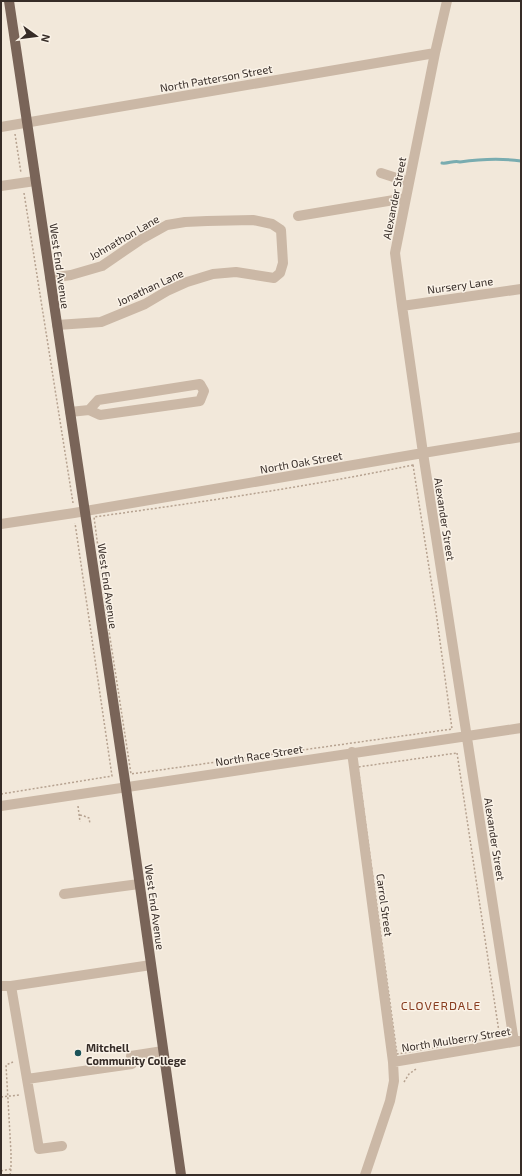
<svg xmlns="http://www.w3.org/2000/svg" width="522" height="1176" font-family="'Exo 2',sans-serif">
  <rect width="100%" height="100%" fill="#f2e8da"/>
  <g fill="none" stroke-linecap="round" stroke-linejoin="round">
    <path stroke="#79acb0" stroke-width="3" d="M442,163c6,1 12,-3 18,-1 21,-3 40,-4 61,-1"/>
    <path stroke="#b6a290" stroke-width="1.5" stroke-dasharray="2 2" stroke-linecap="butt" d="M15,134l6,39
      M24,193l49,310
      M413,465l23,147 16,117 -321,45 -22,-143 -15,-114c107,-15 213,-30 319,-52z
      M457,753l42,279 -1,5 -101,17 -39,-287z
      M1,794l111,-18 -37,-253
      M78,806l2,16
      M80,815l4,1 5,2 1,6
      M404,1082l5,-8 7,-5
      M1,1097l18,-2
      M1,1171l10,-2
      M10,1175l1,-6v-16l-5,-88 7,-3"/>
    <path stroke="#cbb8a6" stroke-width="10" d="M447,1l-12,52 -40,200 7,53 21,147 91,589
      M1,127l434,-74
      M381,173l28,9
      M1,186l34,-5
      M298,216l108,-18
      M50,278l21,-3 31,-9 38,-26 27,-15 18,-3 22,-1 46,-1 19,4 9,6 2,33 -3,10 -6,5 -38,-6 -23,2 -26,8 -20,9 -22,13 -44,18 -44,3
      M402,306l119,-17
      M70,412l19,-2 11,5 100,-14 4,-10 -4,-7 -102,16 -9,10
      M1,524l73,-11 349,-60 98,-16
      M352,752l41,310 1,19 -4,20 -25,74
      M1,806l520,-78
      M64,894l75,-10
      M1,986h10l28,163 23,-3
      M11,986l140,-21
      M131,1056l32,-5
      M393,1062l126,-21
      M27,1079l105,-15"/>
    <path stroke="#796458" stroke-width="10" d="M9,1l117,787 55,387"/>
  </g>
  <circle fill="#1c5359" stroke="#faf2e7" stroke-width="1.5" cx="78" cy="1053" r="4"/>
  <g text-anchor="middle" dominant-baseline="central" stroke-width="3" stroke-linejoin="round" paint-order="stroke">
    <g font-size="11" fill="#362c27" stroke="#faf2e7">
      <text transform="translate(216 78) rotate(-10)">North Patterson Street</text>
      <text transform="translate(394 198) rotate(-79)">Alexander Street</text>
      <text transform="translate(124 237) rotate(-30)">Johnathon Lane</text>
      <text transform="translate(60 266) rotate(82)">West End Avenue</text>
      <text transform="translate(460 285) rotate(-8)">Nursery Lane</text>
      <text transform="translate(150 287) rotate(-25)">Jonathan Lane</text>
      <text transform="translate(301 462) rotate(-10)">North Oak Street</text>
      <text transform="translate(445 519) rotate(81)">Alexander Street</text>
      <text transform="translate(108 586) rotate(82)">West End Avenue</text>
      <text transform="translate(259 755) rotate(-9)">North Race Street</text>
      <text transform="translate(495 839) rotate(81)">Alexander Street</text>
      <text transform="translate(385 905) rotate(82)">Carrol Street</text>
      <text transform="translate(155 907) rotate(82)">West End Avenue</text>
      <text transform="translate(456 1039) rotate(-9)">North Mulberry Street</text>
    </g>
    <g font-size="11" font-weight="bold" fill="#362c27" stroke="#faf2e7" text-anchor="start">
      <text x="86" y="1047">Mitchell<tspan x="86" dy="13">Community College</tspan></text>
    </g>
    <g font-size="12" letter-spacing="1" fill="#873b1e" stroke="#faf2e7">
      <text x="441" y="1005">CLOVERDALE</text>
    </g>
  </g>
  <rect width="522" height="1176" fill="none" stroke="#362c27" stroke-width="4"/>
  <g transform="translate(36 36) rotate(104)" stroke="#faf2e7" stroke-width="3" paint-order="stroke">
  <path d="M0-3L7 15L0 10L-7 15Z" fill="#362c27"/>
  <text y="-6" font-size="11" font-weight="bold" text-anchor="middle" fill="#362c27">N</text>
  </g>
</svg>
